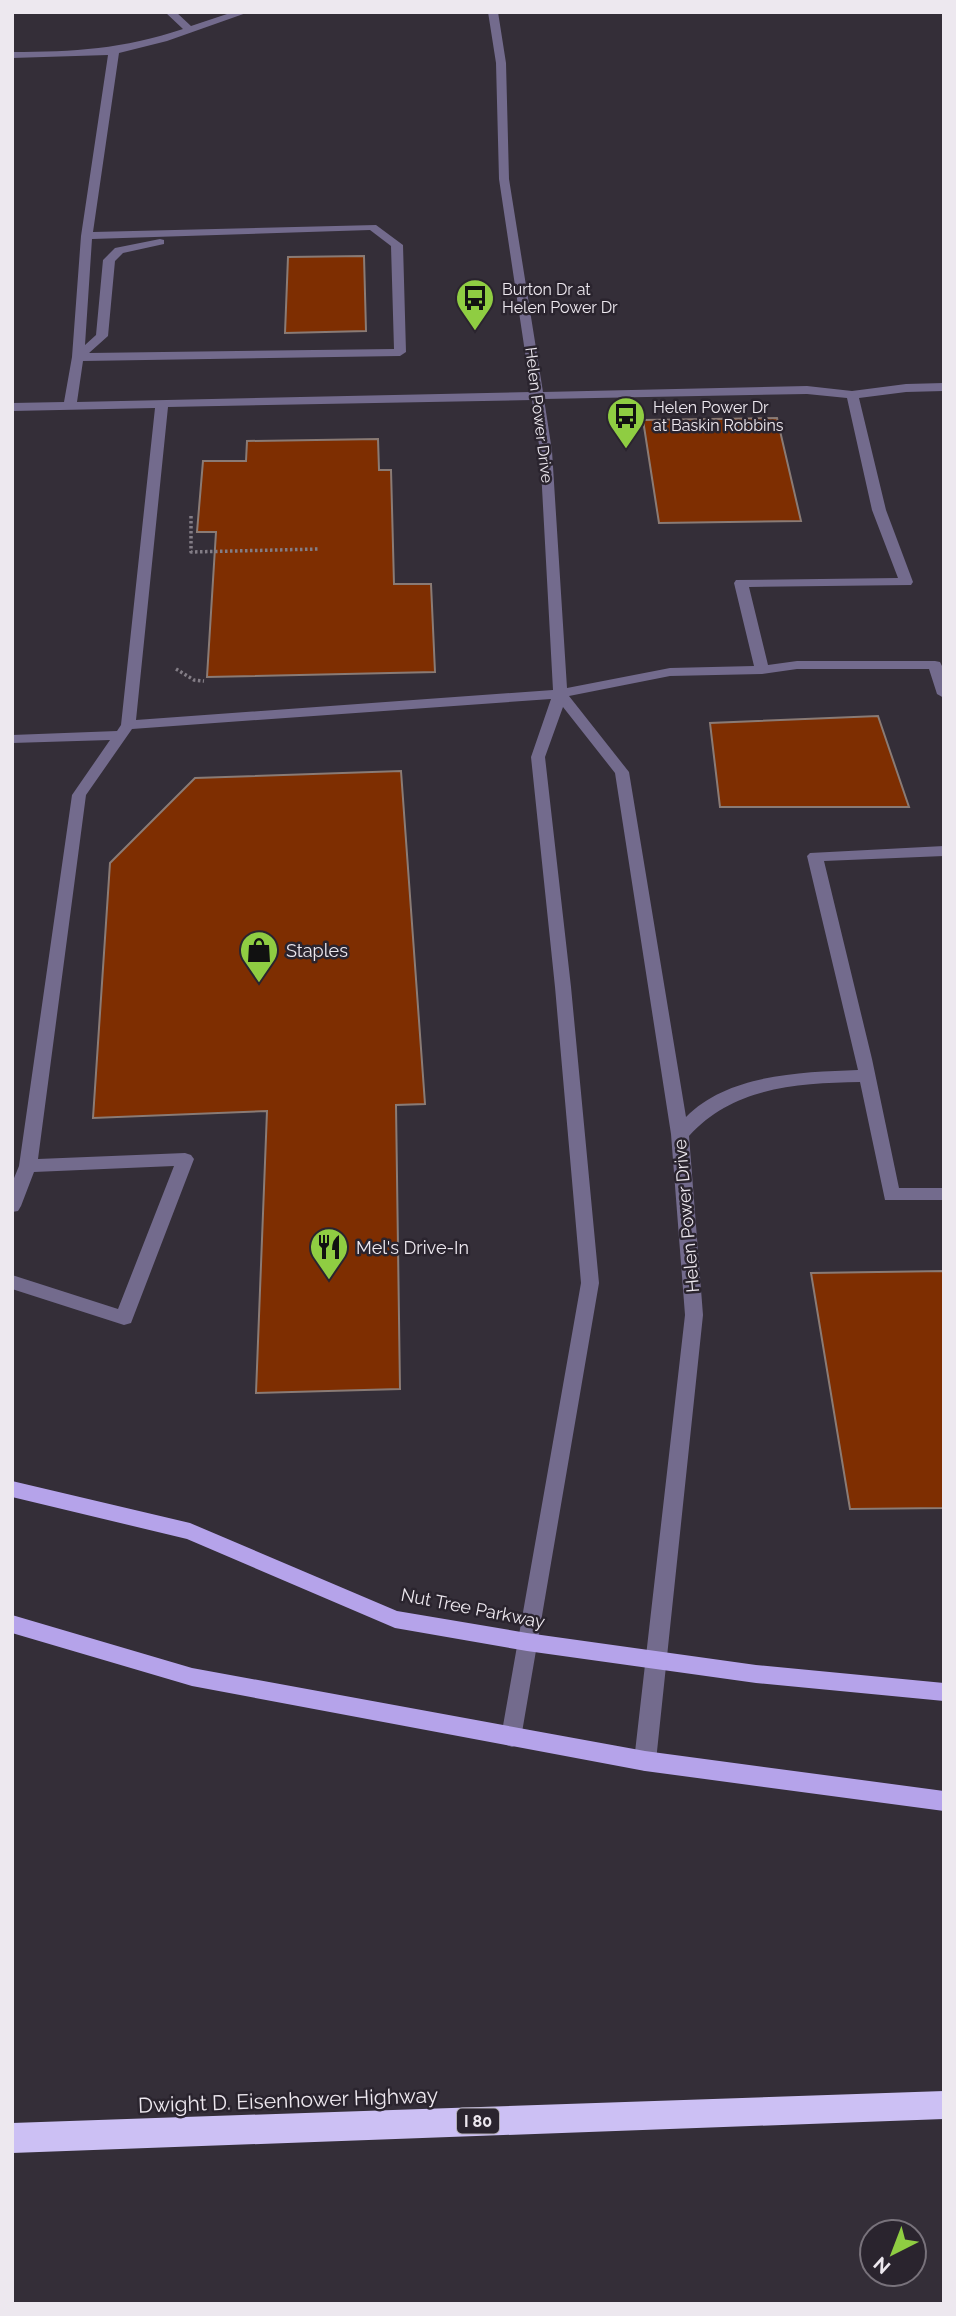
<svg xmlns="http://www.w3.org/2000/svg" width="956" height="2316" font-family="Raleway,sans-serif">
  <rect width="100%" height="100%" fill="#342e38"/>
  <path fill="#7e2e01" stroke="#8a7b75" stroke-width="2" d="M364,256l2,75 -81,2 3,-76z
    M777,418l24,103 -142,2 -16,-103z
    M378,439l1,31h12l3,114h37l4,88 -228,5 9,-145h-19l6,-71h43l1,-20z
    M878,716l31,91h-189l-10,-84z
    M401,771l24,333 -29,1 4,284 -144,4 11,-282 -174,7 17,-255 85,-85z
    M944,1271v237l-94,1 -39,-236z"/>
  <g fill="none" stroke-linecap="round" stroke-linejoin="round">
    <path stroke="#837d86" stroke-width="3.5" stroke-dasharray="2.5 2.5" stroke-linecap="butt" d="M191,516v36l128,-3
      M176,669l18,11 10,1"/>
    <path fill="#736b8d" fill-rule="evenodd" d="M165,12h11l15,14 42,-14h16l-82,29 -48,12 -26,179 283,-7 27,20 3,107 -6,4 -317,5 -6,41 454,-10 -32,-213 -3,-116 -8,-51h10l8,51 3,116 34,213 264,-6 45,5 54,-7 38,-1v8l-38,1 -47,6 27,112 27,72 -2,3 -162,2 19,78 29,-4h138l5,1 4,8v28l-7,-4 -8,-25h-132l-35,5 -92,2 -101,20 60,76 57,345c42,-43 116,-45 172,-47l-51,-214 3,-3 134,-7v10l-120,5 48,198 27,129h45v12h-59l-25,-118c-62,1 -127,5 -171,54l14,179 -47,446 -3,7 -8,3 -8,-3 -3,-7 51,-446 -14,-181 -56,-361 -52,-66 -18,50 26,230 28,296 -79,461 -8,3 -8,-3 -3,-7 80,-454 -26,-296 -24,-230 20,-58 -419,30 -46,66 -48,364 147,-6 6,2 3,4 -63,164 -7,2 -112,-36v-14l106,34 56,-143 -140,6 -13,34 -3,5 -6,1v-29l7,-17 53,-371 38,-55 -98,3v-8l105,-4 4,-6 34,-317 -143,3v-8l52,-1 8,-45 9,-121 27,-181 -96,3v-6c62,0 111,-3 171,-23zM370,230l21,16 3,103 -305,4 19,-17 7,-75 8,-8 41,-9v-4l-4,-1 -45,9 -12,12 -7,75 -11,10 7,-106zM807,394l40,4 25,112 26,68 -162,2 -2,3 20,83 -84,2 -103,20 -15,-237 -8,-52zM532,400l8,51 13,239 -417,30 32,-313z"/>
    <path fill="#b5a3ea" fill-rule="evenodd" d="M12,1481l178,42 207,88 130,22 229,32 188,18v18l-188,-18 -229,-32 -132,-23 -208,-89 -175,-42z
      M12,1615l180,53 453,83 299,40v20l-299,-40 -453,-85 -180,-53z"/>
    <path fill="#ccc0f4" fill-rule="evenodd" d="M944,2091v28l-932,34v-30z"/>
  </g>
  <defs>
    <symbol id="bus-pin" viewBox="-11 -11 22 30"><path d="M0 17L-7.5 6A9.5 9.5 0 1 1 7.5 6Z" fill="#8fcd42" stroke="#2a242e"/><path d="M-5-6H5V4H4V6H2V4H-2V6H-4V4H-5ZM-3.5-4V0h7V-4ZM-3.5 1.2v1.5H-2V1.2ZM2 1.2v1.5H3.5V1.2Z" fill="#111"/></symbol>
    <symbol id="shop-pin" viewBox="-11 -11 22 30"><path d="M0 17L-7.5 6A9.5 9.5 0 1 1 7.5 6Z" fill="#8fcd42" stroke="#2a242e"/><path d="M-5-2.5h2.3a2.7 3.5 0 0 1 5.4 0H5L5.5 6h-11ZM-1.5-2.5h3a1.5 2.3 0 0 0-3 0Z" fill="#111"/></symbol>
    <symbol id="restaurant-pin" viewBox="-11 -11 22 30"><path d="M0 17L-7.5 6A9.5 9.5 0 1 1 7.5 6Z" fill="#8fcd42" stroke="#2a242e"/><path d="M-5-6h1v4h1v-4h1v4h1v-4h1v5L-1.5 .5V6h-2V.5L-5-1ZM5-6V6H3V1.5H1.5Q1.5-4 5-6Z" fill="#111"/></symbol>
  </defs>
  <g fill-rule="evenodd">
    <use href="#bus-pin" x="453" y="276" width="44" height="60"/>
    <use href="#bus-pin" x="604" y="394" width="44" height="60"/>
    <use href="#shop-pin" x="237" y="928" width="44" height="60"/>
    <use href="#restaurant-pin" x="307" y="1225" width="44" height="60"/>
  </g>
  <g text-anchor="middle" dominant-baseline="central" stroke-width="5" stroke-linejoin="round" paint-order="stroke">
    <g font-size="16" fill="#ede8ef" stroke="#2a242e" text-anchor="start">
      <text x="502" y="289">Burton Dr at<tspan x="502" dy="18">Helen Power Dr</tspan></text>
      <text x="653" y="407">Helen Power Dr<tspan x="653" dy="18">at Baskin Robbins</tspan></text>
    </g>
    <g font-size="16" fill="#ede8ef" stroke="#2a242e">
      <text transform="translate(539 415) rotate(83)">Helen Power Drive</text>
    </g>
    <rect fill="#2a242e" stroke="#b2adb5" stroke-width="2" x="457" y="2108.5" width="42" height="25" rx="5"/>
    <g font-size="16" font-weight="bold" fill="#ede8ef">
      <text x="478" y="2121">I 80</text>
    </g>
    <g font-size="18" fill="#ede8ef" stroke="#2a242e" text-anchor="start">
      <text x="286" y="950">Staples</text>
      <text x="356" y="1247">Mel's Drive-In</text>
    </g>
    <g font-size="18" fill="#ede8ef" stroke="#2a242e">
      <text transform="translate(686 1216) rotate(-95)">Helen Power Drive</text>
      <text transform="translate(473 1608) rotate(11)">Nut Tree Parkway</text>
    </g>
    <g font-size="21" fill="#ede8ef" stroke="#2a242e">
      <text transform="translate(288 2100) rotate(-2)">Dwight D. Eisenhower Highway</text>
    </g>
  </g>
  <rect width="956" height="2316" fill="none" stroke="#ede8ef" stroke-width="28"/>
  <g transform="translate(893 2253) rotate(222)"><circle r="33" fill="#2a242e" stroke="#78727b" stroke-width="2"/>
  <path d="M0-5L12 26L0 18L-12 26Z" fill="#8fcd42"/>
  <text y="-10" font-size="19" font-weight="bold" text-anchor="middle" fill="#ede8ef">N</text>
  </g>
</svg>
